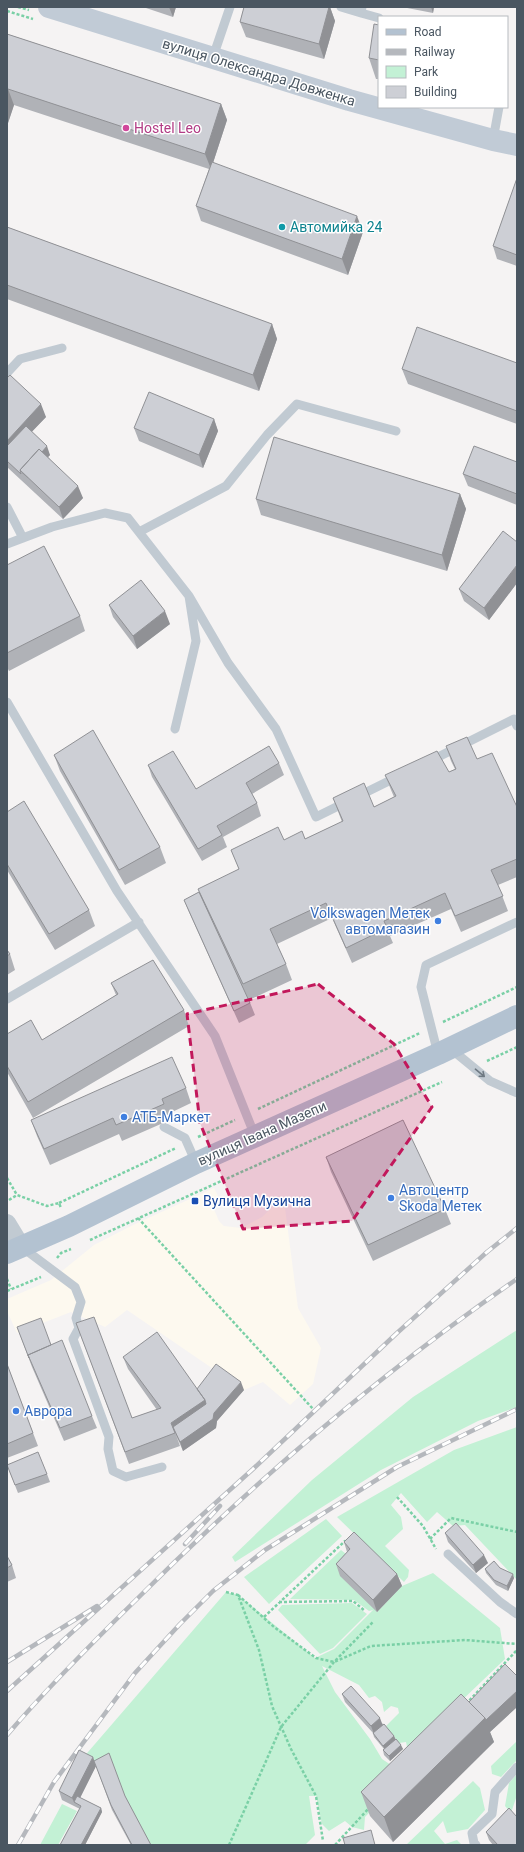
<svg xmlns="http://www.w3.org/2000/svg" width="524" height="1852" font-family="Roboto,sans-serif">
  <rect width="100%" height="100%" fill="#f5f3f3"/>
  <path fill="#fdf9ef" d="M214,1188l4,8 -5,11 6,14 5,5 17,2 21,-11 16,-15 6,-2 14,108 23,40 -8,36 -23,21 -27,-23 -19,8 -117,-80 -22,17 -34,-15 -54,21 -10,-22v-12l44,-19 43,-35 39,-20z"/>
  <path fill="#c3f1d5" d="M517,1330v77l-39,14 -97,49 -146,92 -3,-5 80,-77 101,-83z
    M517,1427v153l-52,-55 -12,1 -16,-14 -10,10 -26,-29 -10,12 10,12 2,12 -18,17 24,24 -1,7 -4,5 -67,-65 117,-67z
    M326,1519l16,17 -73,68 -25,-27z
    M341,1550l14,11 22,51 25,-26 31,-13 67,55 5,31 -97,93 -2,-10 -7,1 -13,-17 13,-13 -1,-5 -7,-2 -7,6 -2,-10 -7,-6 -6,2 -10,-13 -37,-19 13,26 35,47 12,20 9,6 33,-8 -59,60 -1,13 -12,-3 -7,-6 -16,10 -7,-7 -6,-28h-7l6,39 -10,10h-155l-54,-79 -14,-7 144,-167 12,3 77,63 19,-9 39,-39 -4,1 -15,-11 -64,-1z
    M352,1603l15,11 -34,34 -13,6 -42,-44 4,-5z
    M517,1741v19l-16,17 -9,-3 -1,-8z
    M517,1774v21l-6,18 -6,-7 4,-23z
    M473,1781l7,7 5,22 -17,19 -21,4 -4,-12 -9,10 11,13 12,-4 5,5h-56z
    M62,1804l15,7 -19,34h-18z"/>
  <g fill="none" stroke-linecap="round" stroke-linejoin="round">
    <path stroke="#7ad0a6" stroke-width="2.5" stroke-dasharray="3 2" stroke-linecap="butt" d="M18,7l11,3
      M7,11l26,8
      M443,1022l74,-35
      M487,1061l30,-14
      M258,1109l162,-76
      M198,1137l37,-17
      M7,1178l10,17
      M9,1200l8,-5 30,11 12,-3 2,5
      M59,1203l117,-55
      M138,1218l176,192
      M90,1240l352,-158
      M57,1258l4,-5 10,-4
      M7,1279l4,10
      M7,1291l34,-14
      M397,1497l26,29 13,23
      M430,1539l21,-21 66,14
      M226,1592l12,3 21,55 13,56 19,43 25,47 7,45
      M238,1595l36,32 42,31 18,4 37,-16 94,-6 52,4
      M279,1602l74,-1 12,10
      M264,1617l81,-76 2,2
      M466,1704l51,-54
      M229,1845l52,-118 53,-65 39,-40
      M335,1845l35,-38"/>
    <path stroke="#c1cad2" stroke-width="9" d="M341,7l20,6 1,-6
      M361,13l18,5
      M213,57l17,-50
      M493,140l6,-33
      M7,373l13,-14 42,-11
      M7,507l16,31
      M139,532l87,-46 41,-51 30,-31 99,27
      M7,544l45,-17 53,-14 23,5 61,78 7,45 -21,88
      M189,596l39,67 48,66 40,88 83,-41
      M7,702l110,189 98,145 40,100
      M430,761l84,-42 3,7
      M7,999l132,-77
      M451,1049l39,32 27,12
      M438,1054l-17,-67 5,-22 91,-43
      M164,1127l21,11 11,25
      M23,1248l52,39 6,15 -5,16 3,10 -6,11 36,98 -1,12 5,22 13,6 36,-10
      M448,1554l52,48 17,12
      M476,1845l-2,-2 -2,-10 20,-19 3,-22 22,-25"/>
    <path stroke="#c1cad2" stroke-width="18" d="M7,1223l14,23"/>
    <path stroke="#c1cbd6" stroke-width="22" d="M49,7l300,93 144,40 24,5"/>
    <path stroke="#b3c2d1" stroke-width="22" d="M7,1253l62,-27 127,-63 242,-109 79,-38"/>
    <defs>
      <path id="rail" d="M185,1544l35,-38
        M7,1662l90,-56
        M7,1691l246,-222 144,-136 90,-81 30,-24
        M7,1735c41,-48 86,-93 131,-137 117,-117 243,-225 379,-319
        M18,1845l36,-63 81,-109 45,-49 33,-33 52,-41 132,-83 120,-58"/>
    </defs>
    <use href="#rail" stroke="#b5b8bd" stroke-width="4.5"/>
    <use href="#rail" stroke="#fff" stroke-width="3" stroke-dasharray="9" stroke-linecap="butt"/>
  </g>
  <path fill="#b0b2b7" d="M143,7h33l-3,10z
    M244,7h86l5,14 -11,38 -78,-22 -6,-15z
    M402,7h32l-1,6z
    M379,25v54h-3l-7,-21z
    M7,34l214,70 6,16 -14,43 150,69 -15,43 -147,-54 -5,-15 13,-37 -195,-64 -7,21z
    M517,178v88l-20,-7 -4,-13z
    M7,227l265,97 5,15 -18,52 -252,-92z
    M517,363v61l-109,-40 -6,-15z
    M7,378l39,39 -15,15 19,23 -2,2 35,41 -20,21 -56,-52z
    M214,419l4,12 -15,37 -64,-27 -5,-13z
    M517,462v43l-49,-19 -5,-12z
    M460,494l6,15 -19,62 -186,-56 -5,-16z
    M517,542v41l-28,37 -25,-19 -5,-12z
    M7,565l73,51 5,15 -76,40 -2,-4z
    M109,605l61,19 -33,25 -24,-32z
    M446,746l31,13 40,48v70l-19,8 10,26 -47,21 -10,-23 -61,27 3,7 -41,20 -20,-45 -55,26 9,20 6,16 -43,20 6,15 -16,8 -50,-111 -5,-12 15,-8 40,-23 -8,-19 53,-10 21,-1 37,-17 -9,-24 41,9 20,-10 -3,-7 -6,-15 64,-3 6,-3 -4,-8z
    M54,755l106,92 6,16 -41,22 -65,-114z
    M279,763l5,12 -32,19 5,9 4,13 -38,21 4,10 -25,14 -50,-84 -4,-12 48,24z
    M7,812l82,98 6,16 -40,24 -48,-80z
    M7,950l3,4 5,16 -8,5z
    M111,983l73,27 5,16 -156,92 -26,-46v-38l35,6 74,-45z
    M186,1088l5,15 -23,11 2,6 -48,21 -3,-7 -69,31 -13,-29 -6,-16z
    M326,1157l119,52 6,15 -78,37 -42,-89z
    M76,1323l56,95 25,-8 -29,-41 -5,-12 74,32 47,1 -27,31 -1,7 -33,23 -7,-16 4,11 -51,18z
    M17,1327l34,18 41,71 5,12 -33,13 -32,-74z
    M7,1364l31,82 -31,12z
    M7,1465l40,9 3,8 -32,11z
    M445,1533l43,30 -12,10 -28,-31z
    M344,1542l53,32 5,12 -25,26 -37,-36 -4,-12 11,-12z
    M7,1556l5,9 4,13 -9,4z
    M500,1568l14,10 -6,13 -12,-6 -10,-12 -1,-4z
    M517,1676v31l-27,25 4,10 -101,100 -23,-26 -9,-24 108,-90z
    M342,1694l41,30 11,12 1,3 8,10 -13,12 -6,-6 -1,-5 1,-1 -10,-12 -1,-4 -28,-31z
    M93,1757l1,4 31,35 26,49h-20l-19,-35 -16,-44 -16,32 21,10 1,4 -17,33h-25l20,-36 -18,-9 -3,-9z
    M486,1832l31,13h-24l-4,-5z"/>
  <path fill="#909195" d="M169,7h7l-3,10z
    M329,7h1l5,14 -11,38 -5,-15z
    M431,7h3l-1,6z
    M8,89l6,16 -7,21v-33z
    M221,104l6,16 -16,49 -6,-15z
    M357,216l6,16 -15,43 -6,-16z
    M272,324l5,15 -18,52 -6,-16z
    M41,404l5,13 -39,41v-17z
    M214,419l4,12 -15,37 -4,-13z
    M47,446l3,9 -22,23 -6,-5z
    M78,486l5,12 -20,21 -4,-12z
    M460,494l6,15 -19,62 -5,-16z
    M517,565v18l-28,37 -5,-12z
    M165,611l5,13 -33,25 -4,-13z
    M241,1382l3,8 -27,31 -1,7 -33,23 -3,-9 34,-29z
    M205,1400l5,12 -33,23 -6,-12z
    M484,1555l4,8 -12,10 -3,-8z
    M397,1574l5,12 -25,26 -4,-12z
    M513,1574l1,4 -6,13 -1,-5z
    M517,1691v16l-27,25 4,10 -101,100 -9,-25 101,-99z
    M380,1718l3,8 -9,8 -3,-8z
    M394,1736l2,4 -11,10 -2,-4z
    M401,1745l2,4 -13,12 -1,-5z
    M93,1757l3,9 -19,38 -3,-2 -2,-4z
    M101,1808l1,4 -17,33h-4z"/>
  <path fill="#cdcfd5" stroke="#909195" d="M244,7h85l-10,37 -79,-22z
    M374,24l5,1v35l-10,-2z
    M7,34l214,70 -16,50 -197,-65 -1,4z
    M212,162l145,54 -15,43 -146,-53z
    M517,178v77l-24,-9z
    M7,227l265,97 -19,51 -246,-90z
    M417,327l100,36v48l-115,-42z
    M10,375l31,29 -34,37v-63z
    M149,392l65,27 -15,36 -65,-27z
    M26,426l21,20 -5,6 -3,-3 -19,21 1,4 -14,-13v-15z
    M274,437l186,57 -18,61 -186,-56z
    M474,446l43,16v32l-54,-20z
    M39,449l39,37 -19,21 -39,-37z
    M503,531l14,11v23l-33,43 -25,-19z
    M44,546l36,70 -73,37v-88z
    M141,580l24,31 -32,25 -24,-31z
    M93,730l67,117 -41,23 -65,-115z
    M467,737l10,22 15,-6 25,54v52l-26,11 12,26 -48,20 -10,-23 -61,28 3,7 -41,20 -20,-45 -56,26 16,35 -43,20 -45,-95 41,-20 -8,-19 47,-23 6,13 18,-9 3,8 38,-18 -10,-23 31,-15 10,24 22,-11 -11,-21 52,-24 12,21 7,-3 -10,-23z
    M269,746l10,17 -33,20 11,20 -40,23 5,9 -24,14 -50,-84 25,-14 23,38z
    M24,801l65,109 -40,24 -42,-70v-52z
    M199,892l51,111 -16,8 -50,-111z
    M7,950l3,4 -3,2z
    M153,960l31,50 -156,92 -21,-36v-32l24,-14 11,20 76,-46 -7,-11z
    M172,1057l14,31 -24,11 2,5 -48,21 -3,-7 -69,31 -13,-29z
    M403,1120l42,89 -77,36 -42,-88z
    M94,1317l38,101 29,-10 -38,-51 34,-25 48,68 -34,23 4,10 -50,19 -49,-129z
    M41,1318l10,27 -23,10 1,3 -12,-31z
    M62,1340l30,76 -32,12 -32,-73z
    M7,1364l26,69 -26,11z
    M216,1364l25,18 -27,31 -1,6 -33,23 -7,-15 33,-23 -1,-4 -8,-11z
    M38,1452l9,22 -32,11 -8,-20z
    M456,1523l28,32 -11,10 -28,-32z
    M354,1532l43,42 -24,26 -37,-36 14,-15 -6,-7z
    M7,1556l5,9 -5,3z
    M494,1561l6,7 13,6 -6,12 -13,-6 -9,-11z
    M505,1664l12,12v15l-31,29 -1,-2 -16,-16z
    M351,1686l29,32 -9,8 -29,-32z
    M461,1694l24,24 -101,99 -23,-25z
    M384,1724l10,12 -11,10 -10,-13z
    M396,1739l5,6 -12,11 -6,-6z
    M79,1750l14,7 -21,41 -13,-7z
    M109,1753l16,43 26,49h-19l-21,-40 -17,-44z
    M77,1796l24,12 -20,37h-21l21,-39 -7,-4z
    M509,1808l8,9v28h-19l-12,-13z
    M371,1830l4,15h-30l-2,-7z"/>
  <defs><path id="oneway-shaft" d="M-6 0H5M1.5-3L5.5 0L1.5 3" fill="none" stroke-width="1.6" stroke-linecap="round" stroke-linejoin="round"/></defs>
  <use stroke="#6e7983" href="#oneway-shaft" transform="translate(480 1073) rotate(40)"/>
  <path fill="#c2185b" fill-opacity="0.2" stroke="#c2185b" stroke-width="3" stroke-dasharray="8 5" stroke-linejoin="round" d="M318,984l76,60 38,63 -80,114 -109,8 -43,-106 -13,-109z"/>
  <circle fill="#d1479c" stroke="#fff" stroke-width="1.5" cx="126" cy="128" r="4"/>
  <circle fill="#0f9aa8" stroke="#fff" stroke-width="1.5" cx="282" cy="227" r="4"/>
  <g fill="#3f7fe0" stroke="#fff" stroke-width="1.5">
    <circle cx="438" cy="921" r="4"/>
    <circle cx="124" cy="1117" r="4"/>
    <circle cx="391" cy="1198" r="4"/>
    <circle cx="16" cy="1411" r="4"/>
  </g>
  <rect fill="#1a4fb4" stroke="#fff" stroke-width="1.5" x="191" y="1197" width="8" height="8" rx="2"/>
  <g text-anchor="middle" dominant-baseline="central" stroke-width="3" stroke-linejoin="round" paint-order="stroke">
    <g font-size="14" fill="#4a5661" stroke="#fff">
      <text transform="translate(259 72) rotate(17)">вулиця Олександра Довженка</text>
      <text transform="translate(262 1133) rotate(-24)">вулиця Івана Мазепи</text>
    </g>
    <g font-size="14" fill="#b23c85" stroke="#fff" text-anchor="start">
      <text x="134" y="128">Hostel Leo</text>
    </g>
    <g font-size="14" fill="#0d838f" stroke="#fff" text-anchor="start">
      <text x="290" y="227">Автомийка 24</text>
    </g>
    <g font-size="14" fill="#366cbe" stroke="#fff" text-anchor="start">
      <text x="430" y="913" text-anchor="end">Volkswagen Метек<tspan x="430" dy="16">автомагазин</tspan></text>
      <text x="132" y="1117">АТБ-Маркет</text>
      <text x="399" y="1190">Автоцентр<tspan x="399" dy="16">Skoda Метек</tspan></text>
      <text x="24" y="1411">Аврора</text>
    </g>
    <g font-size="14" fill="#164399" stroke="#fff" text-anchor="start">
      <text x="203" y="1201">Вулиця Музична</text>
    </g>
  </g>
  <rect width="524" height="1852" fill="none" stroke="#4a5661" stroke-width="16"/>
  <rect x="378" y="16" width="130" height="92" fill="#ffffff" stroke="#b7bbc0"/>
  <rect x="386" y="29" width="20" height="6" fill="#b3c2d1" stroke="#b7bbc0"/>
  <text x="414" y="36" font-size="12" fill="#4a5661">Road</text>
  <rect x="386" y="49" width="20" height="6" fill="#b5b8bd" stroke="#b7bbc0"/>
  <text x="414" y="56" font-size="12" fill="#4a5661">Railway</text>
  <rect x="386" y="66" width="20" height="12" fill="#c3f1d5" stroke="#b7bbc0"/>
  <text x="414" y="76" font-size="12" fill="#4a5661">Park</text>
  <rect x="386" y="86" width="20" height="12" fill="#cdcfd5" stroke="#b7bbc0"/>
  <text x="414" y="96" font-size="12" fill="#4a5661">Building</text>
</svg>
